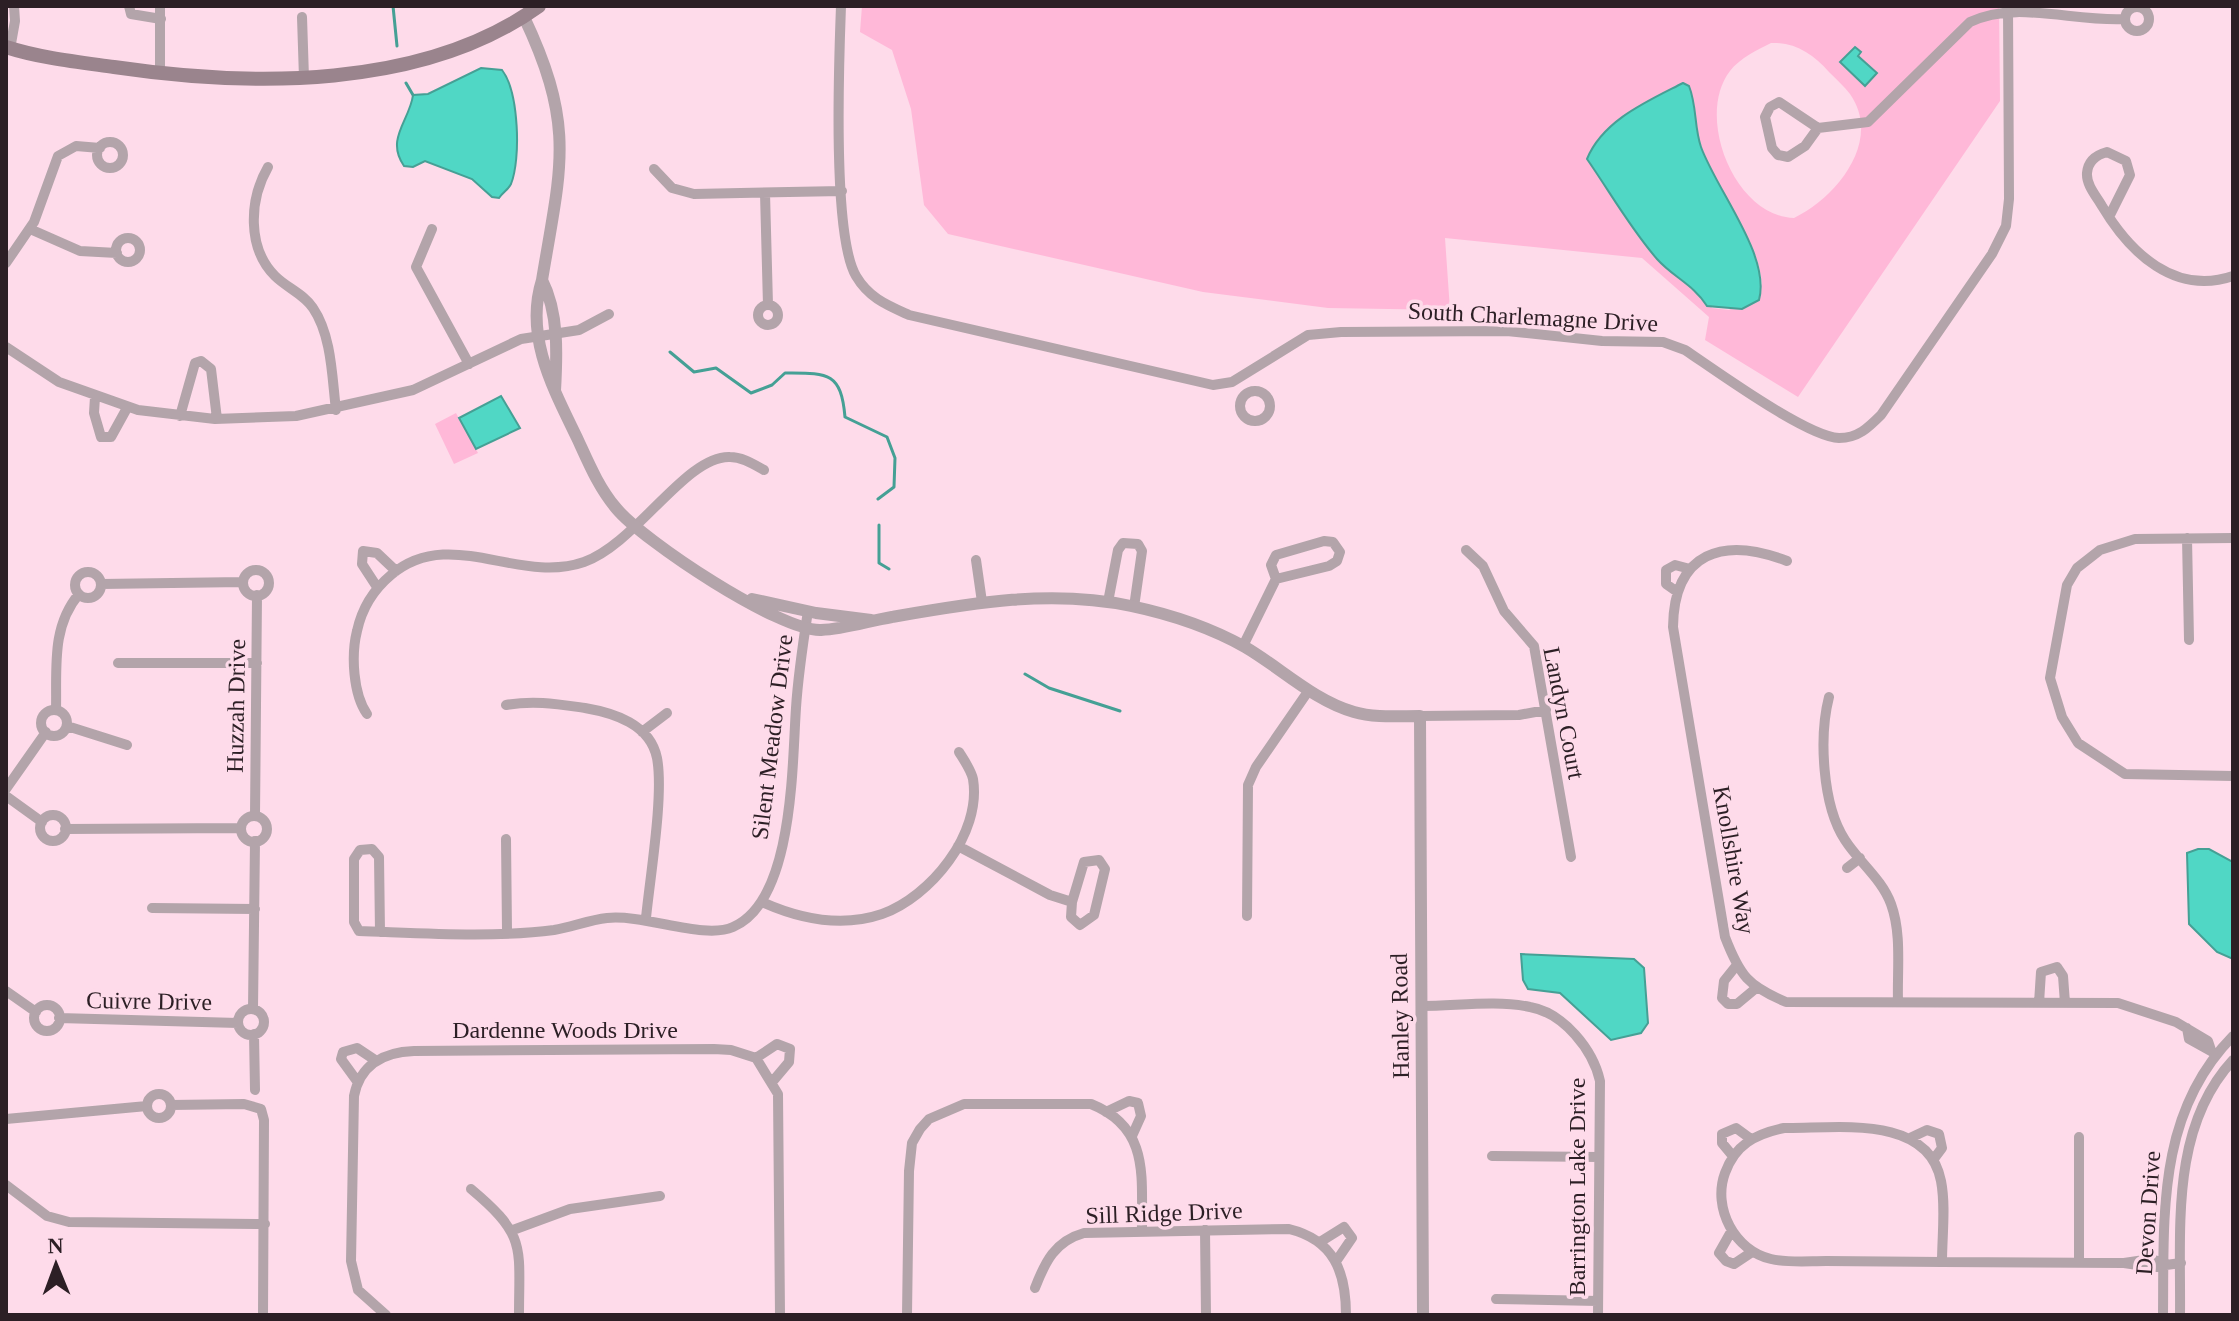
<svg xmlns="http://www.w3.org/2000/svg" width="2239" height="1321" font-family="'Times New Roman',serif">
  <rect width="100%" height="100%" fill="#fedbea"/>
  <path fill="#ffb8d8" fill-rule="evenodd" d="M862,6h1137l1,95 -202,296 -93,-57 4,-23 -67,-59 -197,-20 5,72 -122,-2 -125,-16 -255,-58 -24,-29 -13,-96 -19,-59 -32,-18zM1771,43c24,-1 42,11 58,29 7,7 15,14 21,22 33,47 -14,104 -56,124 -60,-2 -99,-102 -64,-147 10,-13 27,-21 41,-28zM1644,104l50,15c11,62 62,108 68,165l-33,26 -17,-2 -11,-14 -44,-35 -70,-100 24,-32z
    M456,413l22,40 -24,11 -19,-40z"/>
  <path fill="#50d7c5" stroke="#45a095" stroke-width="2" d="M1855,47l6,5 -3,4 19,17 -12,13 -25,-24z
    M481,68l21,2c17,22 19,89 9,114 -3,6 -8,8 -12,14l-7,-1 -20,-18 -47,-18 -12,6 -9,-1c-19,-27 6,-46 9,-71l15,-1z
    M1683,83l6,3c8,20 5,41 12,61 16,44 70,109 58,153l-17,9 -35,-3c-13,-21 -34,-29 -50,-47 -27,-31 -47,-67 -70,-100 16,-39 61,-58 96,-76z
    M501,396l19,32 -44,21 -17,-31z
    M2198,849h11l24,13v97l-16,-7 -28,-28 -2,-71z
    M1521,954l113,5 10,9 4,55 -7,10 -30,7 -51,-47 -32,-4 -5,-9z"/>
  <g fill="none" stroke-linecap="round" stroke-linejoin="round">
    <path stroke="#45a095" stroke-width="3" d="M393,6l4,40
      M406,83l7,12
      M670,352l24,20 22,-4 35,25 21,-8 13,-12c42,0 56,-2 60,44l42,20 8,21 -1,29 -16,12
      M879,525v38l10,6
      M1025,674l24,14 71,23"/>
    <path stroke="#b3a4aa" stroke-width="10" d="M129,6l2,8 30,5
      M841,6c-2,54 -9,229 15,270 13,22 31,29 53,39l304,70 19,-3 76,-47 33,-3 166,-1 95,10 61,1 22,8c30,20 122,87 154,88 19,0 29,-10 42,-23l111,-161 14,-28 3,-27 -1,-193
      M2125 19a12 12 0 1 1 24 0a12 12 0 1 1-24 0Z
      M302,17l2,61
      M10,49l5,-28 -1,-15
      M160,74v-68
      M1818,128l-13,18 -17,11 -10,-2 -6,-7 -7,-31 5,-10 9,-5 39,26 50,-6 102,-100c45,-22 104,0 155,-3
      M97 155a13 13 0 1 1 26 0a13 13 0 1 1-26 0Z
      M268,167c-19,33 -21,81 7,109 12,12 29,18 38,32 19,28 19,70 23,102
      M654,169l18,19 22,6 148,-3
      M765,193l3,112
      M2109,217l21,-42 -4,-14 -19,-9c-11,3 -19,9 -20,21 -1,12 10,24 15,33 28,47 73,90 131,70
      M30,229l50,22 37,2
      M432,229l-16,38 53,97
      M116 250a12 12 0 1 1 24 0a12 12 0 1 1-24 0Z
      M6,263l28,-41 24,-66 18,-10 24,2
      M758 315a10 10 0 1 1 20 0a10 10 0 1 1-20 0Z
      M6,347l53,35 79,28 77,9 81,-3 117,-26 108,-51 58,-9 30,-16
      M1240 406a15 15 0 1 1 30 0a15 15 0 1 1-30 0Z
      M95,397l-1,16 7,24h10l16,-29
      M180,416l15,-53 6,-2 10,8 6,50
      M2187,538l2,102
      M2233,538l-98,1 -35,11 -23,18 -10,17 -17,93 12,39 16,26 47,31 108,2
      M1466,550l17,16 21,45 30,35 37,211
      M976,560l6,42
      M1787,561c-64,-25 -113,-9 -114,66l52,310c15,39 23,49 61,65l332,1 58,19 32,19 3,9
      M243 583a13 13 0 1 1 26 0a13 13 0 1 1-26 0Z
      M75 585a13 13 0 1 1 26 0a13 13 0 1 1-26 0Z
      M101,584l142,-2
      M377,587l-15,-23 1,-13 14,2 19,18
      M1676,591l-10,-7v-14l9,-5 15,4
      M1108,602l10,-52 5,-7 15,1 4,7 -8,56
      M1243,646l33,-67 53,-13 8,-5 3,-9 -7,-10 -9,-1 -48,14 -5,10 5,14
      M118,663h139
      M1829,697c-10,39 -7,108 16,143 14,22 37,39 46,64 11,30 6,66 7,98
      M506,705c28,-5 51,-1 79,3 29,5 65,16 72,50 7,37 -7,119 -11,160
      M56,710c1,-41 -5,-83 23,-116
      M41 723a13 13 0 1 1 26 0a13 13 0 1 1-26 0Z
      M367,714c-14,-20 -16,-59 -10,-83 5,-23 16,-41 34,-56 59,-50 127,10 193,-13 52,-18 102,-107 146,-105 12,0 23,7 34,13
      M1420,716l99,-1 27,-5
      M67,726l60,19
      M642,732l25,-19
      M6,789l40,-57
      M6,796l36,26
      M40 828a13 13 0 1 1 26 0a13 13 0 1 1-26 0Z
      M255,816l2,-221
      M241 829a13 13 0 1 1 26 0a13 13 0 1 1-26 0Z
      M65,829l176,-1
      M506,839l1,92
      M958,846l92,49 22,7 -1,15 9,8 14,-10 11,-46 -6,-9 -15,2 -12,40
      M1847,868l13,-10
      M762,902c38,17 79,26 120,12 48,-17 100,-80 91,-135 -2,-9 -9,-19 -14,-27
      M152,908l103,1
      M1247,916l1,-131 8,-18 53,-77
      M380,932l-1,-75 -7,-8 -12,1 -6,9v63l5,9c61,2 135,7 195,-1 18,-3 35,-10 53,-12 38,-4 97,22 126,9 61,-26 59,-163 63,-219 2,-32 7,-65 12,-97
      M1736,966l-12,15 -2,17 6,6h9l18,-15
      M6,991l30,21
      M2039,1003l2,-31 16,-5 6,9 2,27
      M34 1018a13 13 0 1 1 26 0a13 13 0 1 1-26 0Z
      M1422,1006c35,0 74,-6 108,1 34,6 63,43 70,74l-2,234
      M253,1009l2,-168
      M238 1022a13 13 0 1 1 26 0a13 13 0 1 1-26 0Z
      M59,1018l179,5
      M2187,1028l2,11 27,15
      M254,1034l1,56
      M756,1058l21,-14 13,5 -1,13 -16,19
      M357,1081l-16,-22 2,-7 14,-4 18,12
      M147 1106a12 12 0 1 1 24 0a12 12 0 1 1-24 0Z
      M171,1105l73,-1 17,5 3,11 -1,195
      M1106,1112l23,-11 9,2 3,13 -9,20
      M6,1119l141,-13
      M1784,1128c50,1 144,-15 157,53 5,25 1,55 1,81 -39,0 -77,-1 -116,-1 -18,0 -38,2 -55,-2 -36,-8 -59,-51 -46,-86 10,-28 30,-39 59,-45z
      M2079,1137v126
      M1910,1138l17,-8 12,4 3,14 -9,12
      M1732,1155l-10,-12v-9l14,-6 15,11
      M1492,1156l107,1
      M6,1185l41,31 22,6 196,2
      M471,1189c56,47 48,57 48,126
      M513,1230l57,-21 90,-13
      M1205,1230l1,85
      M1732,1230l-13,23 7,8 8,3 18,-12
      M1320,1242l24,-15 8,11 -15,22
      M1942,1262l182,1 27,4 30,-4
      M2124,1263l27,-4 13,4
      M1035,1288c10,-26 20,-47 49,-55l205,-4c45,11 57,43 57,86
      M1496,1299l102,2
      M386,1315l-28,-25 -7,-29 3,-165c6,-31 29,-44 60,-45l300,-2 17,1 25,8 22,36 2,221
      M907,1315l2,-144 3,-28 8,-14 9,-10 35,-15h127c60,24 50,74 51,127
      M2163,1315c1,-100 -6,-202 70,-279
      M2180,1315c1,-86 -10,-187 53,-255"/>
    <path stroke="#b3a4aa" stroke-width="12" d="M524,17c52,110 37,149 18,263
      M555,391c2,-36 4,-78 -13,-111 -18,57 12,110 36,160 11,24 21,48 38,68 27,33 165,124 205,122 24,-1 47,-9 71,-13 80,-14 159,-28 239,-11 38,8 80,22 114,41 36,21 68,53 109,65 20,6 44,4 66,4l3,599
      M752,599l64,14 55,7"/>
    <path stroke="#9a848d" stroke-width="14" d="M6,47c34,11 72,15 108,20 136,20 309,23 425,-61"/>
  </g>
  <g text-anchor="middle" dominant-baseline="central" stroke-width="7" stroke-linejoin="round" paint-order="stroke">
    <g font-size="24" fill="#2c1f25" stroke="#fedbea">
      <text transform="translate(1533 317) rotate(3)">South Charlemagne Drive</text>
      <text transform="translate(236 706) rotate(-89)">Huzzah Drive</text>
      <text transform="translate(1564 713) rotate(79)">Landyn Court</text>
      <text transform="translate(772 737) rotate(-83)">Silent Meadow Drive</text>
      <text transform="translate(1734 860) rotate(80)">Knollshire Way</text>
      <text transform="translate(149 1001) rotate(1)">Cuivre Drive</text>
      <text transform="translate(1400 1016) rotate(-91)">Hanley Road</text>
      <text x="565" y="1030">Dardenne Woods Drive</text>
      <text transform="translate(1577 1187) rotate(-90)">Barrington Lake Drive</text>
      <text transform="translate(1164 1213) rotate(-2)">Sill Ridge Drive</text>
      <text transform="translate(2148 1213) rotate(-86)">Devon Drive</text>
    </g>
  </g>
  <rect width="2239" height="1321" fill="none" stroke="#2c1f25" stroke-width="16"/>
  <g transform="translate(56 1265) rotate(359)" stroke="#fedbea" stroke-width="6" paint-order="stroke">
  <path d="M0-6L14 30L0 20L-14 30Z" fill="#2c1f25"/>
  <text y="-12" font-size="22" font-weight="bold" text-anchor="middle" fill="#2c1f25">N</text>
  </g>
</svg>
